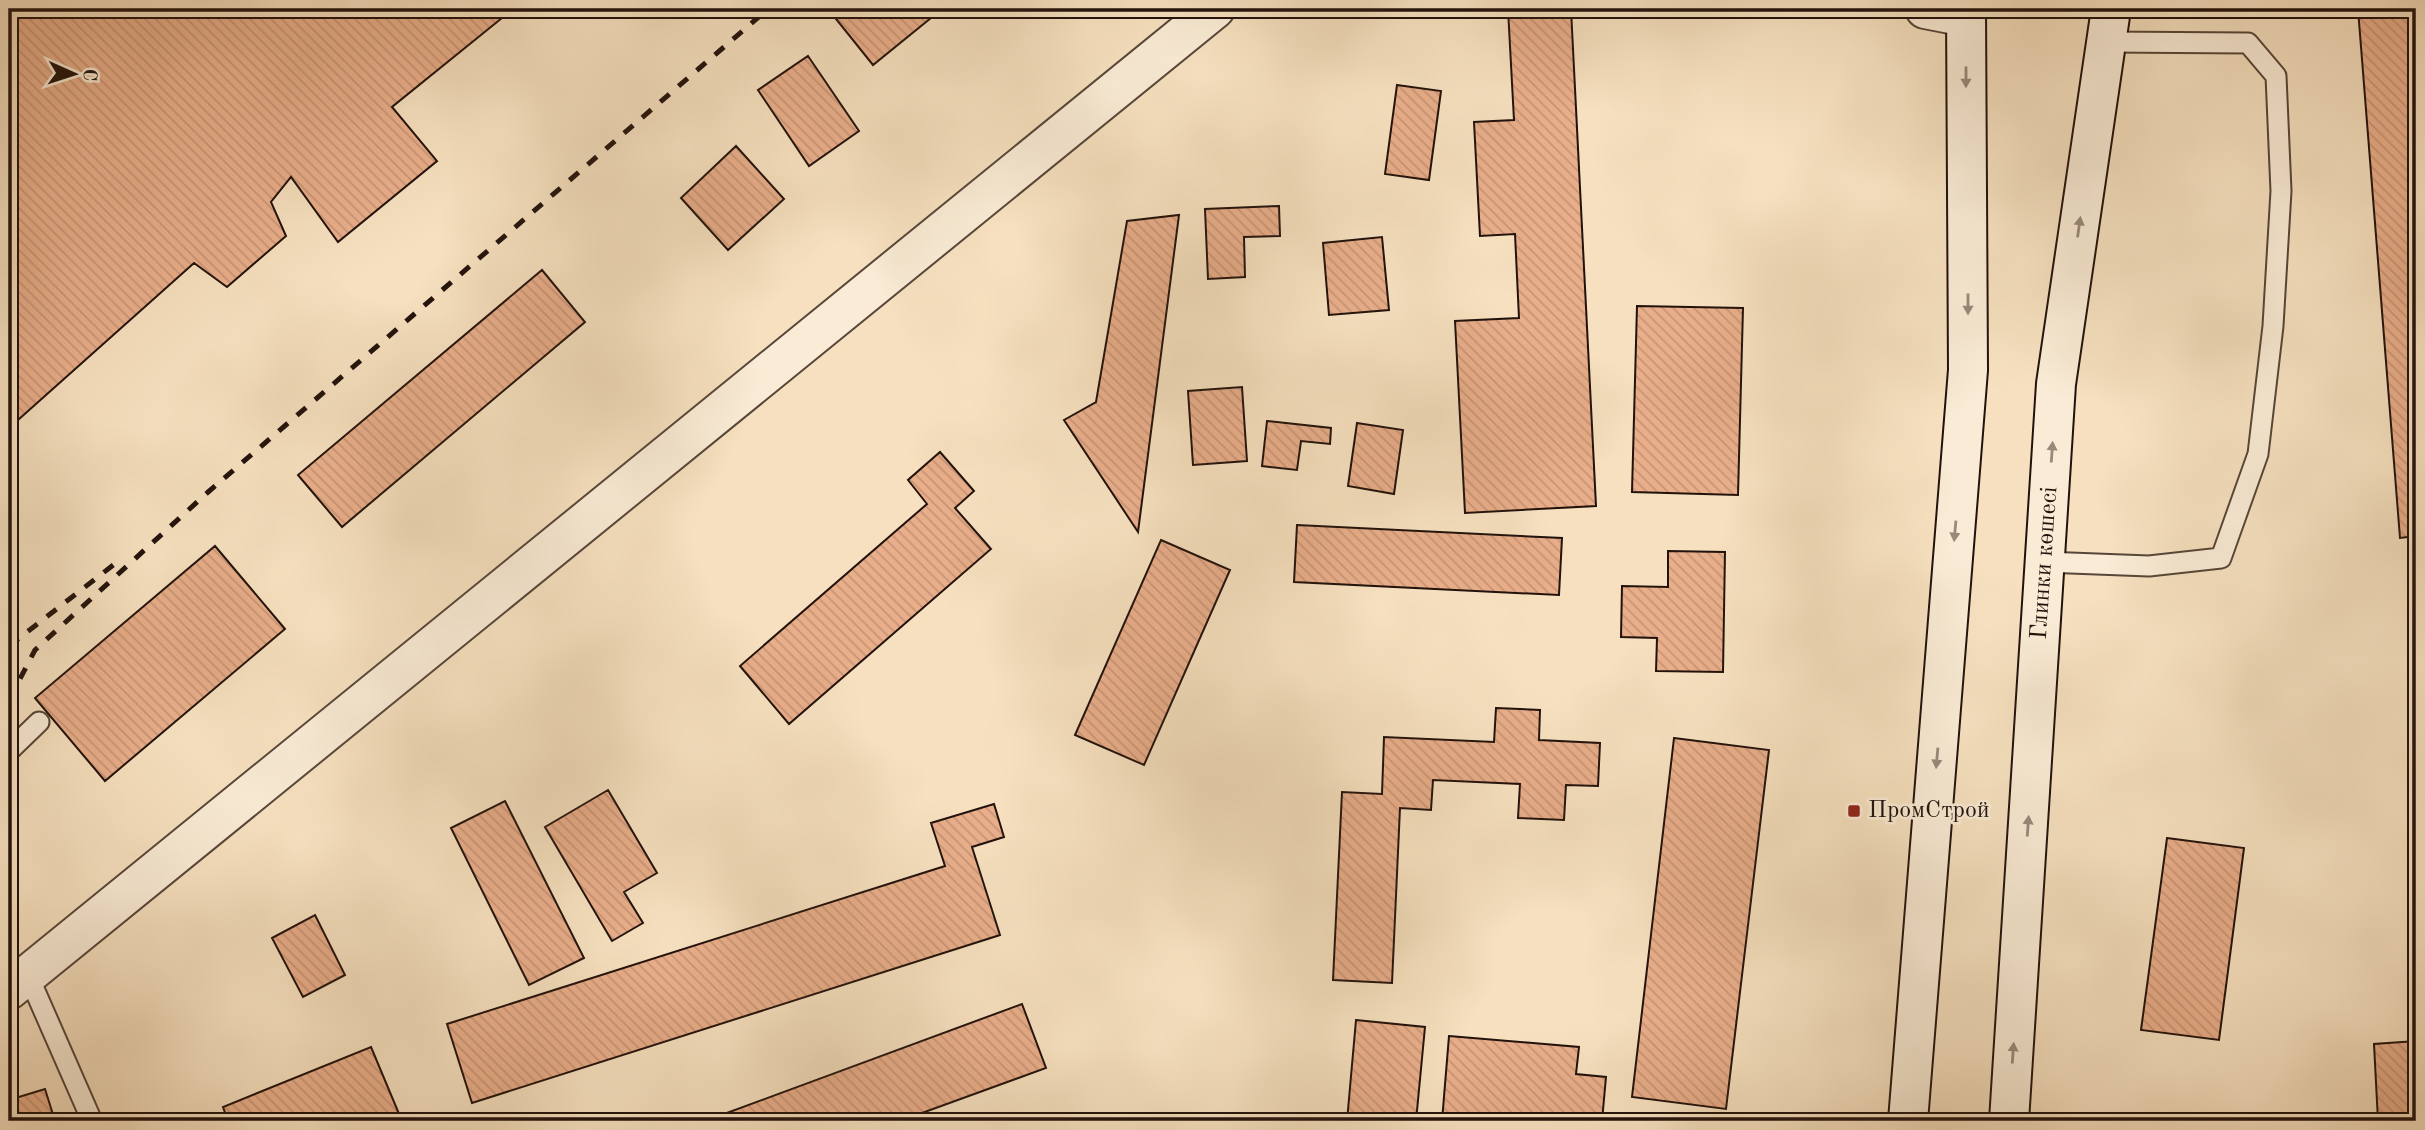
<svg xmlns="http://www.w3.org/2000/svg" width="2425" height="1130" font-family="'Old Standard TT',serif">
  <defs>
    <pattern id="building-back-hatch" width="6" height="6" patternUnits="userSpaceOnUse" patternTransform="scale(1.75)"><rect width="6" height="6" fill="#e9ae8a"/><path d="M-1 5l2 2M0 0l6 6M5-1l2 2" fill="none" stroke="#c89576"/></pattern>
  </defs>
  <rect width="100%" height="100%" fill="#f6e0bf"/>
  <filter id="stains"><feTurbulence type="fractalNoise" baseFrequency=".00286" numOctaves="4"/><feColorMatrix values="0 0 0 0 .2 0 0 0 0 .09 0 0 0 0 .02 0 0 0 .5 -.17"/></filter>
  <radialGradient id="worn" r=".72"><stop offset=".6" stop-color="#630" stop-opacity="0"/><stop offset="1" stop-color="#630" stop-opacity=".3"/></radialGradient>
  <path fill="url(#building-back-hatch)" stroke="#22120c" stroke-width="2" d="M9,9h504l-121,98 45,54 -99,81 -47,-65 -20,25 15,34 -59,51 -33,-24 -185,165z
    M828,9h114l-69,56z
    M1508,9h63l25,497 -131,7 -10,-192 64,-3 -4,-84 -35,2 -6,-114 40,-2z
    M2358,9h58v527l-16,2z
    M808,56l51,75 -50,35 -51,-76z
    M1397,85l44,6 -12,89 -44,-6z
    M736,146l48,53 -56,51 -47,-52z
    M1279,206l1,30 -36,1 1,40 -37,2 -3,-70z
    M1179,215l-41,317 -74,-112 32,-18 31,-181z
    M1382,237l7,73 -60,5 -6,-72z
    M542,270l43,52 -243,205 -44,-52z
    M1637,306l106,2 -5,187 -106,-3z
    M1242,387l5,74 -54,4 -5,-74z
    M1267,421l64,7 -1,16 -29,-3 -4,29 -35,-4z
    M1357,423l46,7 -9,64 -46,-8z
    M940,452l34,39 -19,17 36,41 -202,175 -49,-58 187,-162 -19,-24z
    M1297,525l265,13 -3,57 -265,-13z
    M1161,540l69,30 -86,195 -69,-30z
    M215,546l70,83 -180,152 -70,-83z
    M1668,551l57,1 -2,120 -67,-1 1,-33 -36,-1 1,-51 46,1z
    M1496,708l44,2 -1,30 61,3 -2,43 -32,-1 -2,35 -46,-2 2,-34 -87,-4 -2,30 -31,-2 -8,175 -59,-3 9,-188 40,2 2,-57 110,5z
    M1674,738l95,12 -43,359 -94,-12z
    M608,790l49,83 -33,19 19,31 -31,18 -67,-114z
    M505,801l79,157 -55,27 -78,-157z
    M994,804l10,33 -32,10 28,88 -528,168 -25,-79 498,-158 -14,-43z
    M2167,838l77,10 -25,192 -78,-10z
    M315,915l30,60 -42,22 -31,-59z
    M1022,1004l24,64 -146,53h-195z
    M1356,1020l69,7 -9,94h-69z
    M1449,1036l130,11 -3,27 30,3 -4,44 -33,-2v2h-127z
    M2416,1041v80h-38l-4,-77z
    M371,1047l31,74h-174l-5,-14z
    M45,1089l10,32h-46v-21z"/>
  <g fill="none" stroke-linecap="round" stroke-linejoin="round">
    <defs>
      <path id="service" d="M2044,562l105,4 72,-8 37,-104 15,-128 8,-135 -5,-115 -28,-33 -142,-1
        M9,751l30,-29
        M28,975l64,146"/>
      <path id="minor" d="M1925,9l41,8
        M9,990l1206,-981"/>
      <path id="secondary" d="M1908,1121l60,-751 -2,-361
        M2009,1121l47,-737 55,-375"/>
    </defs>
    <use href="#service" stroke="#574639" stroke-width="23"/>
    <use href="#minor" stroke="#574639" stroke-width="42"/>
    <use href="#secondary" stroke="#22120c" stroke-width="42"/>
    <use href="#service" stroke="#f9ebd5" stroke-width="19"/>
    <use href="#minor" stroke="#f9ebd5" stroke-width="38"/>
    <use href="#secondary" stroke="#f9ebd5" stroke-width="38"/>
    <path stroke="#22120c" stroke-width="5" stroke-dasharray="12 12" stroke-linecap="butt" d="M9,646l112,-87
      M9,700l26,-50 172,-157 561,-484"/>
  </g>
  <defs><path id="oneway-solid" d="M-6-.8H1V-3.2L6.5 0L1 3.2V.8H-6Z" transform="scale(1.75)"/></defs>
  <g fill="#98897b">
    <use href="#oneway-solid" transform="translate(1966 77) rotate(90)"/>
    <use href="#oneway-solid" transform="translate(2079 227) rotate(-82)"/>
    <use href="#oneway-solid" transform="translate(1968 304) rotate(90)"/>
    <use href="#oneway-solid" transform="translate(2052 452) rotate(-86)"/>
    <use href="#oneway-solid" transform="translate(1955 531) rotate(95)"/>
    <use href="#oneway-solid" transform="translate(1937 758) rotate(95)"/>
    <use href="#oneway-solid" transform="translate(2028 826) rotate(-86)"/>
    <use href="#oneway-solid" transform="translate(2013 1053) rotate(-86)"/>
  </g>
  <rect fill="#8f2418" stroke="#f9ebd5" stroke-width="2.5" x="1847" y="804" width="14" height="14" rx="3.5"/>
  <g text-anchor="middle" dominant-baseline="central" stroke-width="5" stroke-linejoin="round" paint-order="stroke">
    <g font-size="24" fill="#22120c" stroke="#f9ebd5">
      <text transform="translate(2045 563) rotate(-86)">Глинки көшесі</text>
    </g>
    <g font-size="24" fill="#22120c" stroke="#f9ebd5" text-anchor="start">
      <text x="1868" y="811">ПромСтрой</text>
    </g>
  </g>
  <rect width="2425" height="1130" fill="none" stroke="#f6e0bf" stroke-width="35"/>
  <rect x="10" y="10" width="2404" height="1109" fill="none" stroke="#22120c" stroke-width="3.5"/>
  <rect x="18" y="18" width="2390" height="1095" fill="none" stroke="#22120c" stroke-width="2"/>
  <g transform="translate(74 74) rotate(93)" stroke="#f9ebd5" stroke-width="5" paint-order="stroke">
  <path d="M0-5L12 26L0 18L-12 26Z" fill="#22120c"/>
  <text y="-10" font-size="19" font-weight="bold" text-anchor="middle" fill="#22120c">С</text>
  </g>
  <rect width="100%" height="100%" filter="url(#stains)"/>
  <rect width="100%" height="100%" fill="url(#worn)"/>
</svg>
